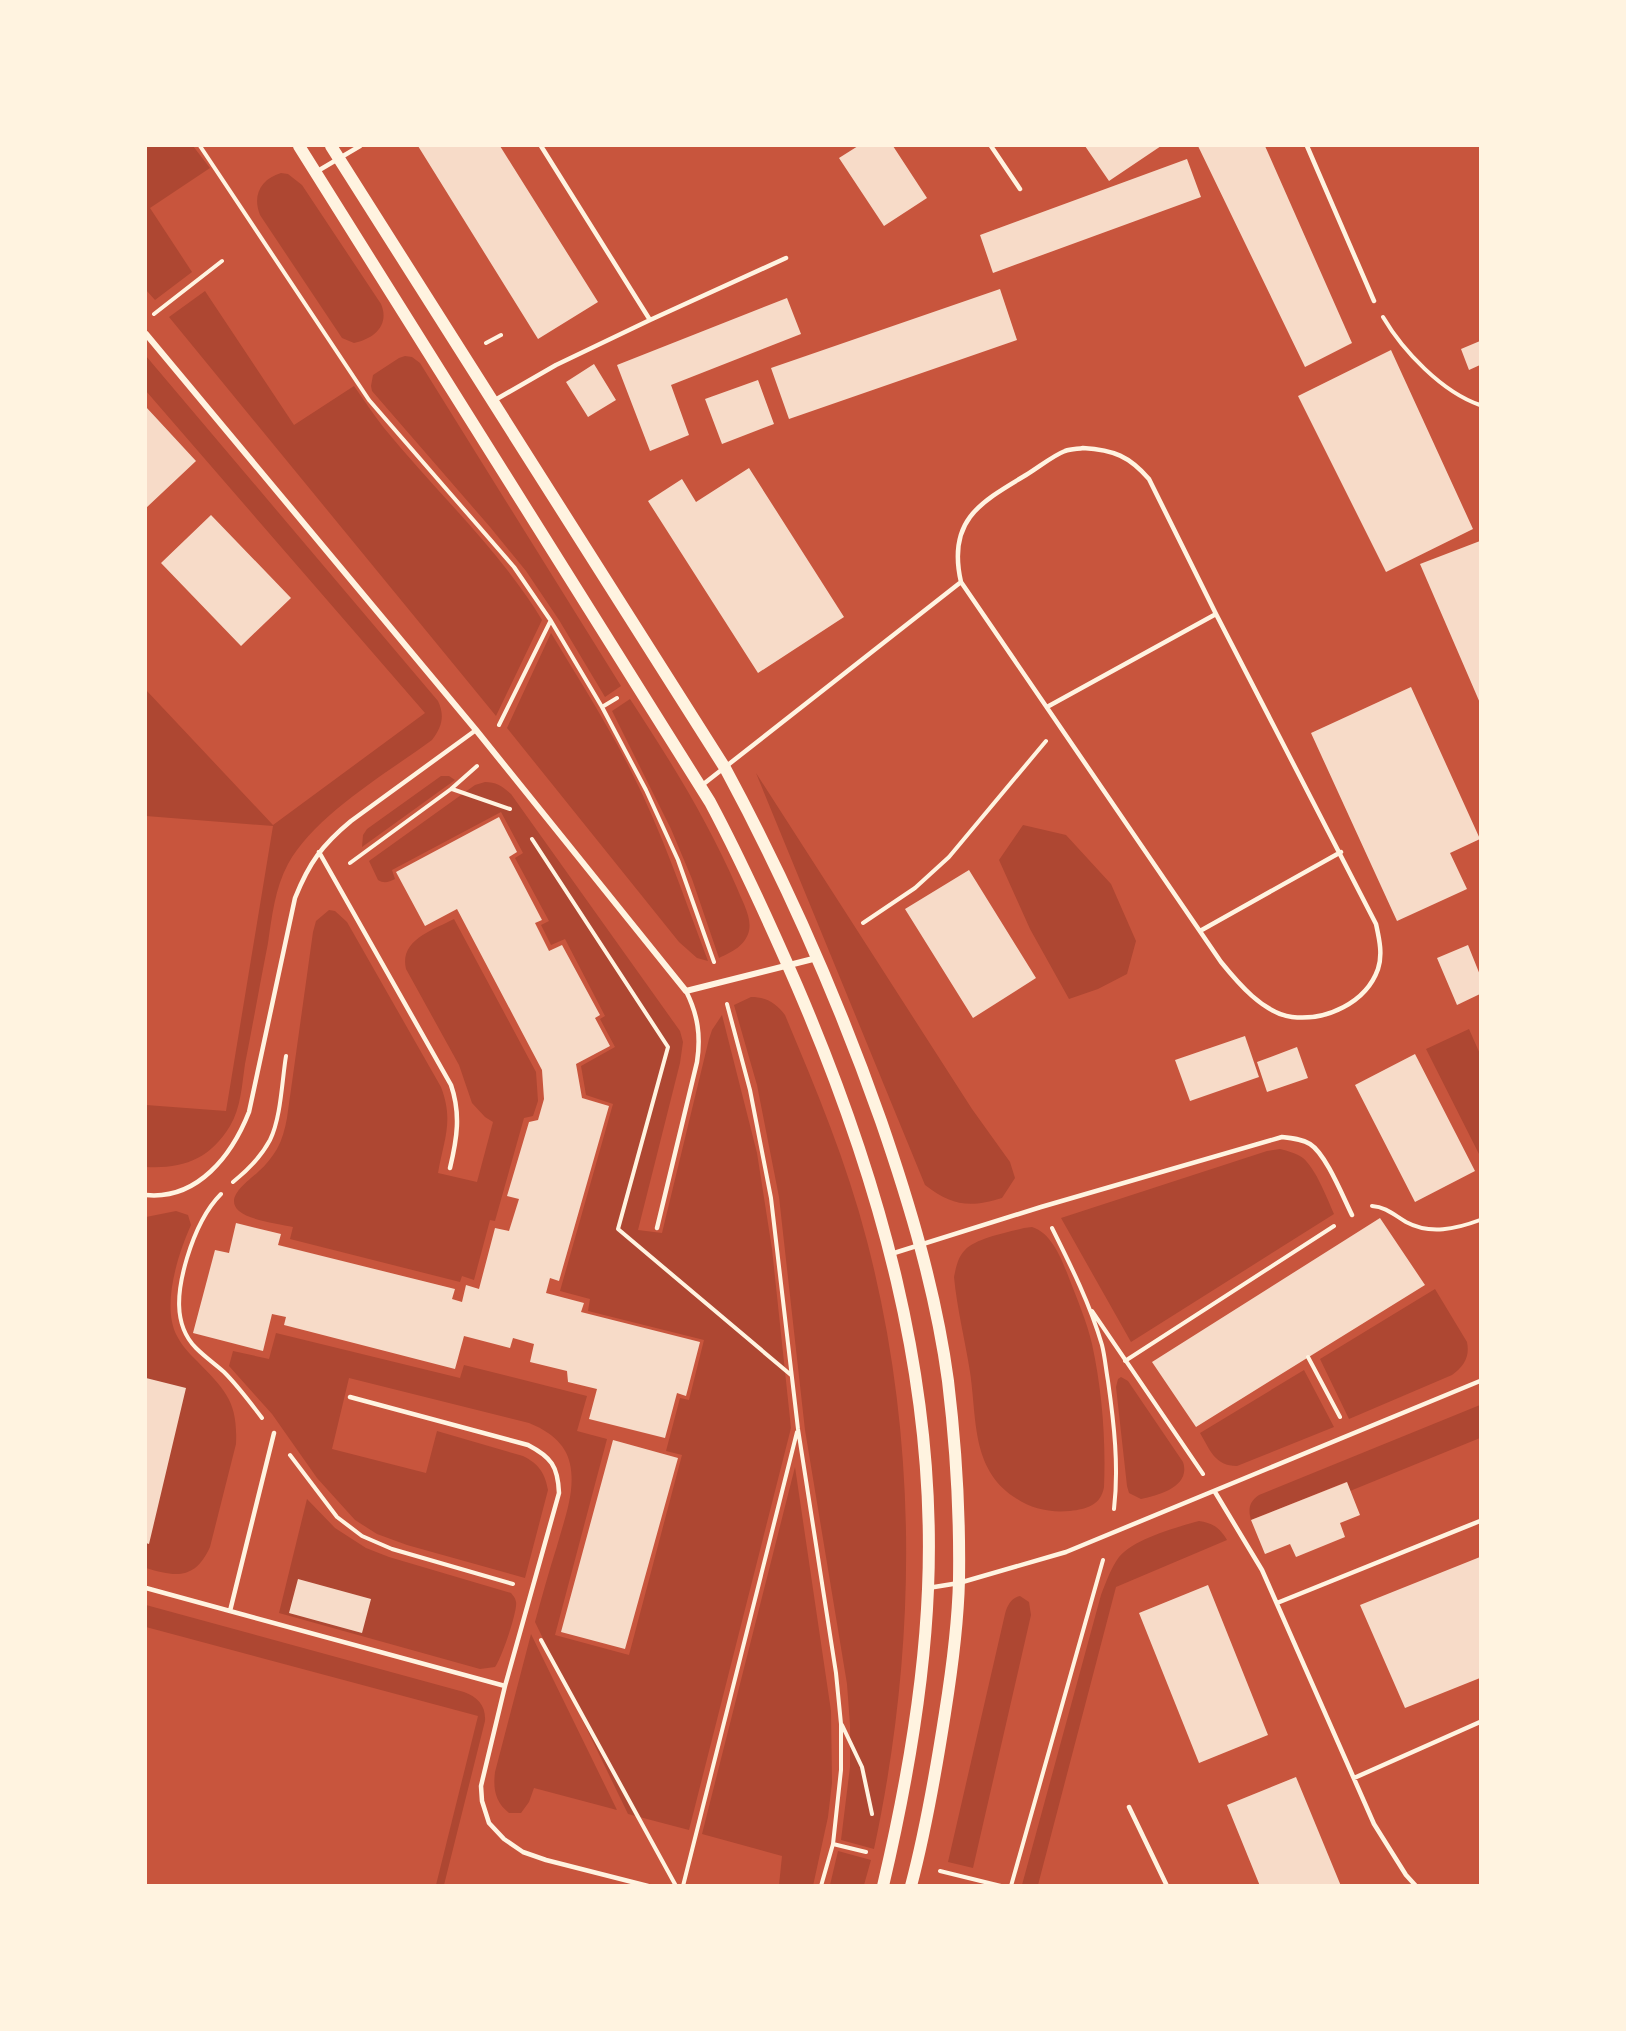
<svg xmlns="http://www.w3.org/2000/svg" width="1626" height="2031" font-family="Inter,sans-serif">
  <rect width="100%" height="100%" fill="#c8553d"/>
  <path fill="#ae4732" d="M146,146h47l17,22 -60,40 42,64 -37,28 -9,-10z
    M281,173l7,1 14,11 79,119c9,21 -7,35 -27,39l-12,-5 -82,-123c-8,-20 1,-36 21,-42z
    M205,291l89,134 60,-39c10,14 19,28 30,42 52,64 115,121 158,192l-46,96 -327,-399z
    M146,356l292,345c7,15 4,26 -6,39 -45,33 -117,75 -144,124 -13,24 -16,52 -20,79 -8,40 -15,81 -23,121 -3,20 -4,44 -15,62 -20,33 -47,43 -84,41v-62l80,6 47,-285 -127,-10v-126l127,135 152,-112 -279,-322z
    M405,356l7,1 8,6 201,323 -16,11 -46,-77 -33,-49 -36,-44 -118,-136 -1,-5 2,-11 26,-17z
    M551,633c27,45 56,90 80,138 31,61 53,126 77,190l-11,-3 -18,-16 -172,-214z
    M630,699c40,61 78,122 107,189 5,13 15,29 12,43 -4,15 -17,21 -30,27l-27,-79 -21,-50 -59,-118z
    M756,773l216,336 38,53 5,16 -13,20c-32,10 -50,8 -77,-13z
    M441,776h8l6,4 -93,67 1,-12 4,-6z
    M485,782c11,0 17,4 26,12l169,237 3,11 -3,21 -42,167 24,3 47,-194 3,-9 10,-15 35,138 15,96 19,179 -102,402 -61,-16 -93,-192c7,-26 14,-51 22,-76 7,-26 19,-55 13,-82 -4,-21 -23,-34 -41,-41l-180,-45 -17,71 94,24 11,-42 86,25c16,8 22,17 25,34l-23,88 -118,-33 -30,-11 -22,-14 -38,-42 -45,-64 -43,-48 4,-15 36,8 7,-26 184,45 4,-13 123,31 -10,35 30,8 -52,196 74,20 53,-200 -16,-4 14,-53 9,2 15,-60 -116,-29 2,-12 -30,-8 53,-187 -27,-9 -5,-29 34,-19 -15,-28 5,-3 -40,-77 -14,6 -10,-20 8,-4 -34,-63 8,-5 -22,-41 -109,58 3,9c-6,3 -11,5 -17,1l-9,-19 106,-76z
    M1023,825l43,10 45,49 25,57 -9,33 -29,15 -29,10 -39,-70 -31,-69z
    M329,910l6,1 12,11 94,165c13,34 3,52 -3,86l39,9 16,-60 -8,-5 -13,-14 -13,-38 -53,-96c-7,-29 27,-39 48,-50l82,153 2,29 -5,15 -9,2 -29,103 -5,-1 -16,60 -12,-4 -2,6 -170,-43 3,-12c-14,-3 -44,-7 -54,-16 -16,-14 11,-31 20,-40 7,-6 13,-14 18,-22 5,-9 8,-20 10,-31l26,-186 3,-11z
    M751,997c15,0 25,6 34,18 31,74 62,148 82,226 52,200 50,407 7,608l-33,-9 9,-73v-42l-3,-41 -42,-254 -26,-233 -22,-112 -23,-80z
    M1469,1029l11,25v102l-54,-107z
    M1280,1149c8,2 16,4 23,9 13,11 24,40 31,56l-203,128 -70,-124 206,-67z
    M176,1211l12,4 3,10c-13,29 -30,81 -14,111 5,10 12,17 20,25 28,29 41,40 39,83l-26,103c-15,33 -34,30 -64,21v-351z
    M1032,1227c20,6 30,33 37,51 8,21 18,44 23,66 10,46 14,95 12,143 -3,18 -17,22 -34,24 -20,2 -39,-2 -56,-14 -43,-29 -37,-79 -44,-125 -5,-32 -13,-63 -16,-95 2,-10 4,-20 11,-27 11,-12 44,-18 59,-22z
    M1435,1289l32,53c3,15 -3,24 -15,33l-103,44 -29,-60z
    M1304,1370l30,57 -97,39c-22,0 -27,-16 -37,-33z
    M1121,1377l7,4 55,81c8,24 -23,33 -42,37l-12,-6 -2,-7 -11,-99 2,-8z
    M1480,1405v33l-130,53 -4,-9 -95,38c-3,-11 -2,-18 8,-25z
    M795,1467l36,244 1,72 -4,34 -15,69 -34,-1 3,-29 -80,-22z
    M307,1499l28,29 31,20 23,9 122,36c3,4 4,4 5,9 2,8 -15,58 -21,65l-15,2 -201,-56z
    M1199,1521c14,2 21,7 28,19l-111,47 -78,298h-16l79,-290c5,-13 10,-27 18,-38 15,-18 58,-30 80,-36z
    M1020,1596l9,6 2,13 -58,253 -25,-6 57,-248c2,-8 6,-16 15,-18z
    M146,1605l318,87c14,5 22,14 21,29l-41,164h-8l42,-169 -332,-89z
    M531,1634l86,176 -83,-22 -5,14 -8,11h-12c-14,-11 -16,-24 -14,-41z
    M838,1851l33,9 -7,25h-34z"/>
  <path fill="#f7dbc8" d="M418,146h82l98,156 -60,37z
    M858,146h35l34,52 -43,28 -45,-68z
    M1085,146h76l-52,35z
    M1198,146h67l87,197 -47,24z
    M1187,159l14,38 -208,76 -13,-38z
    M1000,289l17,51 -228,79 -18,-51z
    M787,298l14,36 -130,51 18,50 -39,16 -33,-86z
    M1480,341v24l-11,5 -8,-21z
    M1391,350l82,179 -87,43 -88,-176z
    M594,364l22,36 -28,17 -22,-35z
    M758,380l16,44 -52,20 -17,-45z
    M146,407l50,54 -50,47z
    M749,468l95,149 -86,56 -110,-172 34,-22 14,23z
    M211,515l80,83 -50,48 -80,-83z
    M1480,541v162l-60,-139z
    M1411,687l69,152 -30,14 17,36 -70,32 -86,-188z
    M499,817l18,35 -8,5 33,63 -7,3 14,28 13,-6 38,70 -5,3 15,28 -34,18 6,34 27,8 -50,175 -9,-3 -4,15 38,10 -3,9 119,30 -14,54 -9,-3 -12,45 -76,-19 8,-30 -29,-7 -1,-11 -37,-9 4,-18 -21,-6 -3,10 -46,-12 -9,33 -171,-44 2,-8 -14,-3 -9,37 -70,-18 22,-83 14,3 7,-30 45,11 -3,11 177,44 -3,10 10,3 4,-17 13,4 16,-61 14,3 10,-32 -12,-3 22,-74 9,-2 6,-21 -2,-29 -85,-161 -32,17 -29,-54z
    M969,870l67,108 -63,40 -68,-109z
    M1468,945l12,30v19l-23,11 -20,-47z
    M1245,1036l14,41 -69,24 -15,-41z
    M1297,1047l11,31 -41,14 -10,-30z
    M1415,1054l60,117 -60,31 -60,-117z
    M1380,1218l45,67 -229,142 -44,-65z
    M146,1378l40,10 -37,156 -3,-1z
    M613,1440l65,18 -53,191 -64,-17z
    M1347,1482l13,33 -20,8 5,14 -49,20 -6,-13 -25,10 -14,-34z
    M1480,1557v121l-75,30 -45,-103z
    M298,1579l73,20 -9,34 -73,-20z
    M1208,1585l60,150 -69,28 -60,-150z
    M1296,1777l45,109h-81l-33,-81z"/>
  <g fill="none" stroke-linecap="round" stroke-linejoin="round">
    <path stroke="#fff3e0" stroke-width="4" d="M200,146l169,254 145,167 37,54 51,86 44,83 32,70 36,102
      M154,314l68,-53
      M1383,317c20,34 59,75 97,88
      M486,343l15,-8
      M602,707l15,-9
      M499,725l51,-103
      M452,789l58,20
      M532,839l136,208 -50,182 173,146
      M350,863l101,-74 26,-23
      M863,923l52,-35 34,-31 97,-116
      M727,1004l23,86 21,108 27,231 38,244 5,51v46l-8,74
      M233,1182c15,-12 28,-25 37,-42 11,-22 12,-60 16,-84
      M221,1194c-17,17 -27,41 -34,64 -9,30 -15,66 9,90 9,9 19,16 28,24 14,14 26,30 38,46
      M1372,1206c14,1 22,9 34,16 24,13 50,7 74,-2
      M1052,1228c19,38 38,76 50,117 3,12 4,25 6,36 6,42 11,86 6,128
      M1092,1311l111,163
      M1308,1357l32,60
      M1125,1361l209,-135
      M290,1455l47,62 25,19 30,13 121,35
      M541,1640l135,246
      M842,1725l20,42 10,47
      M940,1871l61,15
      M683,1886l114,-454
      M821,1886l12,-42 33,8
      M1011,1886l92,-326"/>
    <path stroke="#fff3e0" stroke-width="4.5" d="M541,146l109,174
      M991,146l29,43
      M1307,146l67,155
      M316,172l44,-26
      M495,400l61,-35 94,-45 136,-62
      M1083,448c31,2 46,8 66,31l67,135 160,310c3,14 7,30 2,45 -12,34 -52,52 -86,48 -29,-4 -54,-34 -71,-55l-260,-380c-14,-61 18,-79 65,-107 12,-7 26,-19 39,-24 6,-2 13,-2 18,-3z
      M1047,707l169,-93
      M701,786l260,-204
      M319,852l132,233c10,29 6,54 -1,83
      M1200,931l141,-79
      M146,1195c52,5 86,-40 103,-83l46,-214c14,-35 27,-53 56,-77l125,-91
      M657,1228l40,-166c4,-26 1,-47 -11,-71
      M891,1254l150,-47 241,-70c10,1 20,2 28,7 16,10 33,53 42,71
      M350,1397l178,48c23,12 30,21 31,48l-54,193 -24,100 1,15 7,22 15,16 19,13 23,8 102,26
      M1215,1492l47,78 112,254 32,51 10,11
      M146,1588l84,23 44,-178
      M928,1588l31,-5 107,-31 414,-171
      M1277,1603l203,-82
      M230,1611l275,75
      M1354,1778l126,-56
      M1129,1807l38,79"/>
    <path stroke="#fff3e0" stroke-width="6" d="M146,334l330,396 210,261 131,-33"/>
    <path stroke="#fff3e0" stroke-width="12" d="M299,146l411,656c32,60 60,122 87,184 82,191 140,394 131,603 -4,100 -22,199 -45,297
      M331,146l394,622c61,113 113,231 156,353 29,84 55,171 67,260 8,66 12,132 11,199 -1,44 -7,89 -14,133 -9,58 -19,116 -34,173"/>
  </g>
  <rect width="1626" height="2031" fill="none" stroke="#fff3e0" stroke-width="294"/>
</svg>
